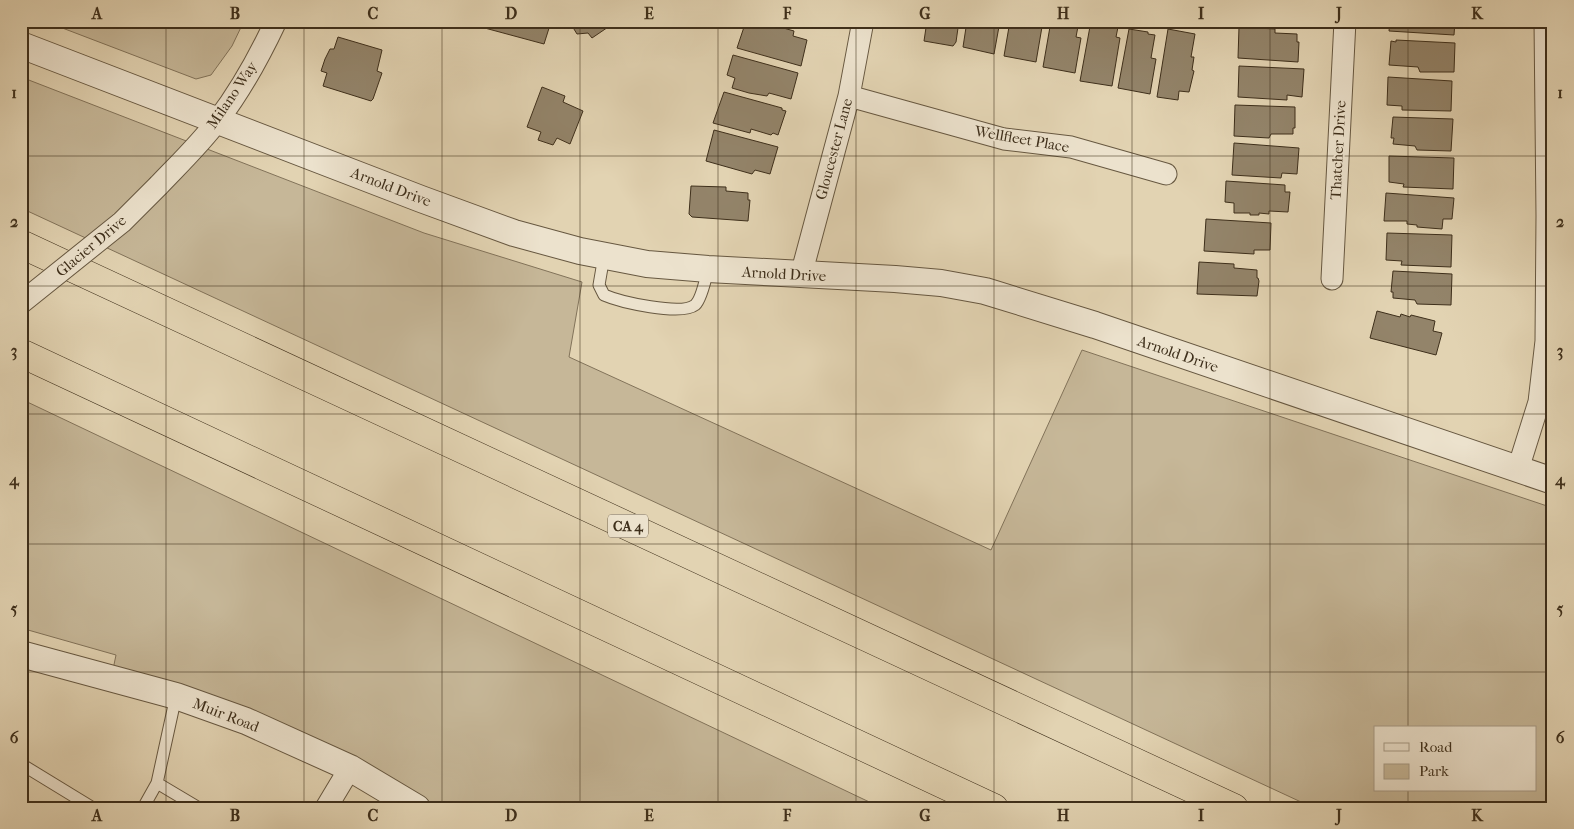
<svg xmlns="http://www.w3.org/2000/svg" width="1574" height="829" font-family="'IM FELL French Canon',serif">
  <rect width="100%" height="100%" fill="#e2d3b2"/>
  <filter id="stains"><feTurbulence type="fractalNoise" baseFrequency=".004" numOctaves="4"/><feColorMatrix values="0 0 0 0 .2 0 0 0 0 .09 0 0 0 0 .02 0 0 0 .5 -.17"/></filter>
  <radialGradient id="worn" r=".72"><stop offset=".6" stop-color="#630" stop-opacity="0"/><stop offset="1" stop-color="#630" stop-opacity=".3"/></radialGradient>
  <path fill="#c6b798" stroke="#82735a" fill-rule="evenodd" d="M44,21h200l-12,25 -21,29 -15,4z
    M21,77l403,156 158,49 -13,75 422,193 91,-200 471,158v300h-239l-1293,-600zM1375,728h160v62h-160z
    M21,399l861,409h-465l-67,-40 -239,-89 5,-24 -95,-27z"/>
  <path fill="#93846a" stroke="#3e2f1b" d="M483,21h58l9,4 -6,19 -63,-17z
    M569,21h48l-25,17 -4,-5 -11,1z
    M746,21h13l35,10 -1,5 14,4 -6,26 -64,-18z
    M927,21h32l-3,21 -3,4 -29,-5z
    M967,21h33l-6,33 -31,-7z
    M1010,21h33l-7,41 -32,-6z
    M1051,21h28l-3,16 5,1 -6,35 -32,-6z
    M1091,21l28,1 -3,15 4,1 -8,48 -32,-5z
    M1390,21h65l-1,14 -65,-4z
    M1239,27l36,2v4l22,1v8h2l-1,20 -60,-4z
    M1129,29l19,3v2l7,1 -4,23 5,1 -6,35 -32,-6z
    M1168,29l27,5 -4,23h3l-2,13 2,1 -5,21 -10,-1 -1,9 -21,-3z
    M338,37l44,13 -5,21 5,2 -9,26 -2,2 -48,-15 4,-13 -6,-2 4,-12 5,-10h4z
    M1396,40l59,3 -1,29h-34l-2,-5 -29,-2 2,-24 5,1z
    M733,55l65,18 -7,26 -22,-6 -2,3 -18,-3 -17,-5 3,-10 -8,-3z
    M1239,66l65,3 -2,28 -15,-2v5l-49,-3z
    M1388,77l64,4 -1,30 -49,-1v-4l-15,-1z
    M542,87l23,9 -2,6 20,9 -13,33 -13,-6 -4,7 -15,-5 3,-8 -14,-5z
    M724,92l58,16v2l4,1 -8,24 -5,-2 -2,2 -20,-6 -1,4 -37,-10z
    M1235,105l60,2v21h-2v6h-22l-2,4 -35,-2z
    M1393,117l60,2 -2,32 -34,-1 -2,-4 -22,-2 1,-6h-3z
    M714,130l64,17 -8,27 -15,-4 -3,4 -46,-13z
    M1234,143l65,5 -2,26 -15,-1 -1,5 -49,-3z
    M1389,156l65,2 -1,31 -50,-2 1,-3 -15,-2z
    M1226,181l59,4v7h5l-2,20 -19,-1v3l-10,-1v2h-9v-2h-16v-10l-9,-1z
    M691,186l35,1v4l22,2v7h2l-2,21 -56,-4 -3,-3z
    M1386,193l68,5 -2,21h-9l-1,10 -25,-2v-2l-10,-1v-3h-23z
    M1206,219l65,4 -1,27h-16v4l-50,-3z
    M1387,233l65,2 -1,32 -50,-2 1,-4 -16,-1z
    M1199,262l35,2v4l23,2v8h1l1,3 -2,15 -60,-2z
    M1393,271l59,3 -1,31 -34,-1 -2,-4 -22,-2v-6h-2z
    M1377,311l23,6 1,-3 9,3 1,-2 24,6 -2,10 9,2 -6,22 -66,-17z"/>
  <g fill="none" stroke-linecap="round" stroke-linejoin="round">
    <defs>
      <path id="service" d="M604,256l-5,29 5,10c16,7 77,21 91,10 6,-5 11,-27 13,-36
        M21,764l72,44
        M157,783l42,25
        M143,808l14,-25 19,-87"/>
      <path id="minor" d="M849,96l155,43 67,8 95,27
        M159,185c20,-21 42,-42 59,-65 23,-30 42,-65 58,-99
        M801,275l48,-179 14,-75
        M1332,279l13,-258
        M1518,469l21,-67 7,-61 1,-125 -2,-195
        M326,808l24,-40"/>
      <path id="tertiary" d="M21,45l400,154 93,34 66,18 67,13 61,5 187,10 46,4 44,8 110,34 458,156
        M21,654l155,42 70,25 104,47 67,40"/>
      <path id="motorway" d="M21,244l1213,564
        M21,353l973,455"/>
    </defs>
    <use href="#service" stroke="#675841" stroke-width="13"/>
    <use href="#minor" stroke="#675841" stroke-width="23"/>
    <use href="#tertiary" stroke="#675841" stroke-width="28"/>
    <use href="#motorway" stroke="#3e2f1b" stroke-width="29"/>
    <use href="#service" stroke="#ece2cd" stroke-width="11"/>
    <use href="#minor" stroke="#ece2cd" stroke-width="21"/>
    <use href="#tertiary" stroke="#ece2cd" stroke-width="26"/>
    <use href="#motorway" stroke="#e2d3b2" stroke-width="28"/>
    <defs>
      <path id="minor-bridge" d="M21,303l101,-81 37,-37"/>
    </defs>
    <use href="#minor-bridge" stroke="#675841" stroke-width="23" stroke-linecap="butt"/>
    <use href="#minor-bridge" stroke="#ece2cd" stroke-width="21"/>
  </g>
  <path fill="none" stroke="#3e2f1b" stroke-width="1" stroke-opacity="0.55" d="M166,21v787M304,21v787M442,21v787M580,21v787M718,21v787M856,21v787M994,21v787M1132,21v787M1270,21v787M1408,21v707M21,156h1532M21,286h1532M21,414h1532M21,544h1532M21,672h1532M1408,790v18"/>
  <g text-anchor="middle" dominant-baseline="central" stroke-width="4" stroke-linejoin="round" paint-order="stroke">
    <rect fill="#ece2cd" stroke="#726550" stroke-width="1" x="608" y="514.5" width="40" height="23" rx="4"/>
    <g font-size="14" font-weight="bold" fill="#3e2f1b">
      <text x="628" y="526">CA 4</text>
    </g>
    <g font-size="15" fill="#3e2f1b" stroke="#ece2cd">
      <text transform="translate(232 95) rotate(-56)">Milano Way</text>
      <text transform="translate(1022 139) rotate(10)">Wellfleet Place</text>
      <text transform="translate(834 149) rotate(-75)">Gloucester Lane</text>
      <text transform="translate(1338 150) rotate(-87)">Thatcher Drive</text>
      <text transform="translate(391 187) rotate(21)">Arnold Drive</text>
      <text transform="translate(91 246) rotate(-40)">Glacier Drive</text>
      <text transform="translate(784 274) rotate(3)">Arnold Drive</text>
      <text transform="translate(1178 354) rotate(19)">Arnold Drive</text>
      <text transform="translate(226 715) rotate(21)">Muir Road</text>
    </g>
  </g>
  <rect width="1574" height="829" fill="none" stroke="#e2d3b2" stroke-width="55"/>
  <rect x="1374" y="726" width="162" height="65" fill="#ece2cd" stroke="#a69a86"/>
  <rect x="1384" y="743" width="25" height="8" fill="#ece2cd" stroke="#a69a86"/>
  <text x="1419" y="752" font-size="15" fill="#3e2f1b">Road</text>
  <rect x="1384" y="764" width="25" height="15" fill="#c6b798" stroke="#a69a86"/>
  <text x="1419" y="776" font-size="15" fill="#3e2f1b">Park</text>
  <rect x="28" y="28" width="1518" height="774" fill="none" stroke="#3e2f1b" stroke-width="2"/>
  <g font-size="16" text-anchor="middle" font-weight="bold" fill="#3e2f1b">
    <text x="97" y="19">A</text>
    <text x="235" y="19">B</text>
    <text x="373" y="19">C</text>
    <text x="511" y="19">D</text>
    <text x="649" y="19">E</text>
    <text x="787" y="19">F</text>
    <text x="925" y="19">G</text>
    <text x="1063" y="19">H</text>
    <text x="1201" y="19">I</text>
    <text x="1339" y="19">J</text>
    <text x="1477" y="19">K</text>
    <text x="14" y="98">1</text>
    <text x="1560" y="98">1</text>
    <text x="14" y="227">2</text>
    <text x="1560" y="227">2</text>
    <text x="14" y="356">3</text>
    <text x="1560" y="356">3</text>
    <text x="14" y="485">4</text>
    <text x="1560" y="485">4</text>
    <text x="14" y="614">5</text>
    <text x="1560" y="614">5</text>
    <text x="14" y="743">6</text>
    <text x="1560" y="743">6</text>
    <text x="97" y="821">A</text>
    <text x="235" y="821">B</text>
    <text x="373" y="821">C</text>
    <text x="511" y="821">D</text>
    <text x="649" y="821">E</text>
    <text x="787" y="821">F</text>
    <text x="925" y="821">G</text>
    <text x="1063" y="821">H</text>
    <text x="1201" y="821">I</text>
    <text x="1339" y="821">J</text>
    <text x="1477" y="821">K</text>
  </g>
  <rect width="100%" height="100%" filter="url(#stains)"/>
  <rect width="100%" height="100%" fill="url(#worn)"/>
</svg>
